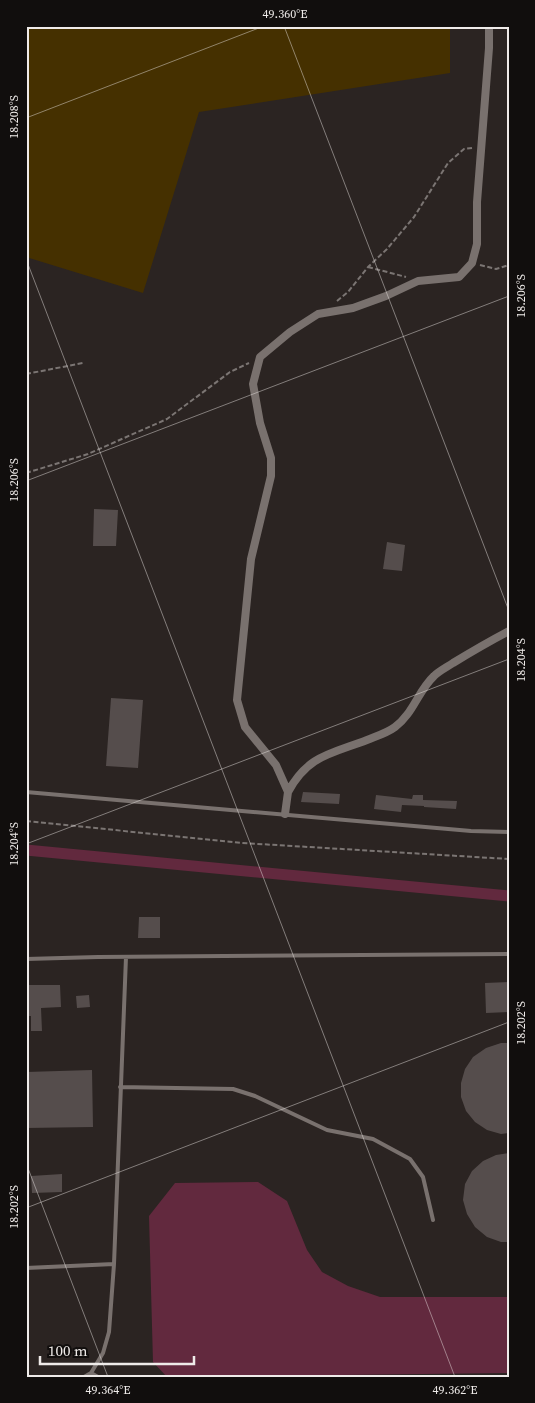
<svg xmlns="http://www.w3.org/2000/svg" width="535" height="1403" font-family="'Source Serif 4',serif">
  <rect width="100%" height="100%" fill="#2b2422"/>
  <path fill="#453000" d="M26,26h424v47l-251,39 -56,181 -117,-36z"/>
  <path fill="#62293e" d="M258,1182l29,19 20,49 15,22 26,14 32,11h129v76l-342,4 -14,-15 -4,-146 26,-33z"/>
  <g fill="none" stroke-linecap="round" stroke-linejoin="round">
    <path stroke="#62293e" stroke-width="11" d="M26,850l483,46"/>
  </g>
  <path fill="#554d4c" d="M94,509l24,1 -2,36h-23z
    M387,542l18,3 -3,26 -19,-2z
    M111,698l32,2 -5,68 -32,-2z
    M303,792l37,2 -1,10 -38,-2z
    M376,795l36,4 1,-4h10v5l34,1 -1,8 -32,-2v-4v3l-22,-1 -1,7 -27,-3z
    M139,917h21v21h-22z
    M509,982v30l-23,1 -1,-30z
    M26,985h34l1,22 -20,1 1,23h-11v-15h-5z
    M89,995l1,12 -13,1 -1,-12z
    M501,1043h8v90l-8,1 -14,-4 -12,-8 -9,-11 -5,-14v-14l4,-14 8,-12 13,-9z
    M92,1070l1,57 -67,1v-56z
    M509,1153v89h-8l-14,-5 -12,-10 -8,-13 -4,-14 2,-16 7,-13 11,-10 13,-6z
    M62,1174v18l-30,1 -1,-17z"/>
  <g fill="none" stroke-linecap="round" stroke-linejoin="round">
    <path stroke="#7b7573" stroke-width="2" stroke-dasharray="5 2.5" stroke-linecap="butt" d="M480,265l16,4 13,-4
      M368,267l38,10
      M337,301l11,-9 20,-25 19,-18 27,-32 34,-54 16,-14 8,-1
      M26,374l57,-11
      M26,473l62,-19 79,-35 63,-47 19,-9
      M26,821l216,22 267,16"/>
    <path stroke="#79716e" stroke-width="4" d="M26,792l445,39 38,1
      M26,959l72,-2 411,-3
      M120,1087l113,2 22,7 72,34 46,9 37,20 13,18 10,43
      M26,1268l88,-4
      M91,1373l12,-20 6,-21 5,-68 12,-307
      M84,1377l7,-4 7,4"/>
    <path stroke="#79716e" stroke-width="8" d="M288,792c20,-37 43,-38 79,-52 10,-4 20,-7 28,-13 18,-13 23,-36 39,-51 5,-5 13,-9 19,-13 18,-11 37,-22 56,-32
      M285,814l3,-22 -12,-27 -31,-38 -8,-27 14,-141 20,-83v-18l-11,-35 -7,-39 7,-27 30,-25 28,-18 35,-6 33,-12 32,-15 41,-4 13,-14 5,-19v-42l12,-154v-22"/>
  </g>
  <path fill="none" stroke="#efebe9" stroke-width="1" stroke-opacity="0.45" d="M284,26l225,585M26,118l238,-92M26,259l429,1118M26,481l483,-185M26,844l483,-185M26,1163l82,214M26,1208l483,-186"/>
  <rect width="535" height="1403" fill="none" stroke="#110e0d" stroke-width="55"/>
  <path d="M40 1356v8h154v-8" fill="none" stroke="#efebe9" stroke-width="2.5"/>
  <text x="48" y="1356" font-size="15" fill="#efebe9" stroke="#110e0d" stroke-width="4" paint-order="stroke">100 m</text>
  <rect x="28" y="28" width="480" height="1348" fill="none" stroke="#efebe9" stroke-width="2"/>
  <g font-size="12" text-anchor="middle" fill="#efebe9">
    <text x="285" y="18">49.360°E</text>
    <text transform="translate(14 117) rotate(-90)" y="4">18.208°S</text>
    <text transform="translate(521 296) rotate(-90)" y="4">18.206°S</text>
    <text transform="translate(14 480) rotate(-90)" y="4">18.206°S</text>
    <text transform="translate(521 660) rotate(-90)" y="4">18.204°S</text>
    <text transform="translate(14 844) rotate(-90)" y="4">18.204°S</text>
    <text transform="translate(521 1023) rotate(-90)" y="4">18.202°S</text>
    <text transform="translate(14 1207) rotate(-90)" y="4">18.202°S</text>
    <text x="108" y="1394">49.364°E</text>
    <text x="455" y="1394">49.362°E</text>
  </g>
</svg>
